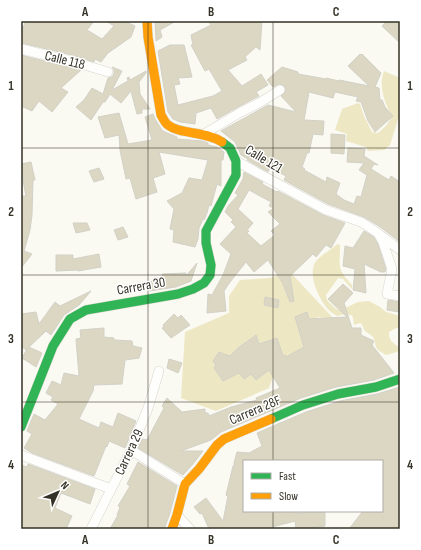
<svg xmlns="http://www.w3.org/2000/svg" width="421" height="550" font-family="'Sofia Sans Condensed',sans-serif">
  <rect width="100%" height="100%" fill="#faf9f2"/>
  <path fill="#eee7c3" d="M384,71l16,7v35l-10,32 -6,5 -16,1 -2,-4 -20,-6 1,-7 -12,-4 7,-21 16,-6 2,1 4,12 8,16 6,1 8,-7 6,-9c-7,-15 -14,-29 -8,-46z
    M337,244l3,1c0,21 -4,23 12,40v4l-9,-10 -5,-1 -12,17 1,5 9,9 5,1 17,-8 11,-1 11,6 6,5 14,4v11l-6,2 -5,3v4l2,5 6,5 3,-1v6l-14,4c-2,-2 -6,-3 -8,-5 -4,-4 -2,-9 -5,-13 -2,-3 -5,-3 -8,-6 -2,-3 -2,-6 -5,-8l-6,2 -1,-8 -2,-2 -6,-1 -8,2c-3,-2 -7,-4 -10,-8 -8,-10 -18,-30 -13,-43 2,-7 15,-14 21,-19z
    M289,271l45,48 -17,-2 -1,35 -42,22 -5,14 -53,23 -35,-13 4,-66 44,-19v-17l11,-16 30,-2z"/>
  <path fill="#dcd7c2" stroke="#d2d1c8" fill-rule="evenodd" d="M26,21h68l-7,9 15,9 12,-13 -8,-5h18l11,5 -4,11 -23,16 -7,9 -6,-3 -1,3 -22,-7 -51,-12v-11z
    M155,21h21l-16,9 2,7 -6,4z
    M208,21h54l-2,29 -4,-3 -11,10 2,3 -19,10 14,16 19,-12 7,11 -12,7 3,4 -21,11 -21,12 -6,-11 -15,5 -1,11 -15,-2 -7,-3 -5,-7 -10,-61 12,-6h14l8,32 -14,1 2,6 -6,1 4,20 35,-9 9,-5 -13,-22 -4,2 -14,-26h2l-2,-10 20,-10z
    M387,21h13v22l-18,-17z
    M360,54l1,1 1,-1 19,19 -6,14 4,1 1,12h2l3,7 8,9 -18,16 -7,-11 -7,-19 -5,-1 2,-4 -23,-5 -2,6 -24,-6 -5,28 20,1 -1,14 -10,-1 -4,19h-2l-5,14 3,2 -1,1 22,12 1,-5 13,6 -4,11 8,6 10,4 3,-8 4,1 6,-22 -8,-5 5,-7 -17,-1 1,-14 17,1 -1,7 14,9 -4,-1 -3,5 18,11 2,-4 9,6v60l-21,-16 -15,-9 -36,-13 -44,-24 2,-4 -16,-8 -2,4 -21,-12 1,-1 -7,-4 -6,-13 -14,-11 47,-26 28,7 -15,-16 4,-4 1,-3 -1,-2 -3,-2 -3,-1 -6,3 -6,-7 15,-13 16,5v2l28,5v-1l13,3v-1l30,6 -21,-20z
    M21,55l60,15 -20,18 7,4 -16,20 -13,-11 -7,10 -11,-5z
    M112,67l10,4 -10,19 16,-9 -1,-3 2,-1 1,3 16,-9v2l-7,9 1,12 10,15h-8v4l-5,1 -6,-23 -10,12 -11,-9 -5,8h-2l-12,18 -15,-13 8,-7 8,-12 11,6 5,-16 4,-1 2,-3v-4z
    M119,113l9,31 24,-4 -7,-23 8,-3 2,5 7,11 3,2 12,5v2l25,2 6,2v2l9,2 7,5 -1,8h-2v26l-4,-2 -6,22 -2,-1 -2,8 -3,7 -1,-1 -4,9 -1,11 -3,8 -22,-5 1,-12 -4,-1 4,-20 -7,-8 15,-8 7,-15 13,2 6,-20 -49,-8 6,22 -12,4 4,14 -21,7 -6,-21 -4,1 -6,-29 -1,-15 -14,3 -7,-21z
    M331,134l14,1 -1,19 -13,-1z
    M31,162l4,18h-2l-1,35 -2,15 -6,21 8,3 -11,14v-69h2l-1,-3h4l-5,-26v-6z
    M99,168l5,11 -10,3 -5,-11z
    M244,172l19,10 -1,2 15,8 1,-1 45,24 22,8 -14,25 -5,-3 -10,12 -3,-3 -23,22 4,25 -4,1 -8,-21v1l-14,-22 -14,12 -8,-10 -16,20 -6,9 2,20 -19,2 1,-19 4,1 11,-20 8,-21 -11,-10 16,-17 -5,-5 2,-2 -8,-8 3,-6 10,-11 -3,-2 8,-14zM249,190l22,12 -2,4 5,2 -6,4 12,12 -9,7 4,4 -14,11 -14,-13 2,-2 -2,-1 6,-7 -15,-14z
    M73,223h14l3,7 -14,3z
    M123,227l5,10 -10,3 -4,-10z
    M364,231l10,6 4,7 8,25 -1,3h-4l-17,-8 2,29 -13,-3 2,-21 -12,-3 2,-20 8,2z
    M99,254l2,13 -23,4v-1l-22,1v-16h17v4z
    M197,263l-6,18 -15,6 -27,4v-9l5,-1v-3h9l-1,-4 24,-1v3z
    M343,284l10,9 -9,10 8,25h9v7l13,6 -2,4 22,28 -20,7 -38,7 -35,11 -80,34 -10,8 -30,11h22l-10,13 -10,11 -45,-27 4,-9 5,1 17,-32 -2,-2 5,-8 15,14 23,-3v4h3l1,3 22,-9 26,-7 -1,-2 24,-10 -11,-18 -13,10 -5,-6 -7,5 -5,-6 -16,8 -9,-13 2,-3 -3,-4 6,-9 11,4 8,-8 18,-13 3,9 18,-6 6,18 2,-1 1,2 18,-10 -9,-30 12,-5 2,7 38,-2 -19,-18z
    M91,291l-12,14 -15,10 -13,20 -5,-4 -17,16 13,6 -6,14 -14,-9 5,-9 -1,1 -5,-4v-32l15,-2 3,12 16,-22 5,4z
    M265,297l14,3 -1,8 -14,-3z
    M388,300l12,2 -1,10 -12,-2z
    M174,314l4,4 3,-3 9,10 -19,13 -9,-10 2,-1 -1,-2z
    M104,328v9l10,1v2l18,1 1,5 9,2 -3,10 -14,2 -3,24 -28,1 -1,6 -14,28 20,9 2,-6 12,5 5,-14 18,8 -11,27 -16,-7 -2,6 -1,-1 -12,30 -62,-23 -8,-5 8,-14 -5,-3 7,-17 11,6 13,-16 -7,-4 2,-3 -7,-4 6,-12 9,4 3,-12 15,3 -3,-37 5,-1 -1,-8z
    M169,359l13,4 -4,10 -11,-5z
    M400,387v142h-51l14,-18h19v-50h-138v50h49v2l32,-1v14l-22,3h-7l-1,-8 -23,6 1,2h-64l-7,-16 -2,1 -6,-7 12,-9 17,23 5,-25 -2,-1 7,-29 1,1v-4l3,-11 12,1 13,-7 -5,-13 49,-21 34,-11 37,-7z
    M138,462l39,24 -7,27 -5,14 -1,2h-54l8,-14h-1l3,-8 -2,-1 12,-20 -3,-2z
    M28,464l67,25 -5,15 -29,-11 -6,15 17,8 -6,13h-45v-64l6,2z"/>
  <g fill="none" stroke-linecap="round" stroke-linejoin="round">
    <defs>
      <path id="street" d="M21,49l50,12 37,11
        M204,134l37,-22 18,-9 21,-13
        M236,161l90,49 35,12 14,9 25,19
        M379,235l4,7 9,27 -5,25 13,2
        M131,450l54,34
        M21,455l90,34
        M177,515l13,14
        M91,529l40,-79 17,-42 11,-37"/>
      <path id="fast" d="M271,419l32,-14 35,-11 38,-7 24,-8
        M21,427l32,-81 17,-27 16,-9 92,-16 15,-5 11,-6 6,-8 1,-10 -5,-22v-12l30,-56v-14l-6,-13 -8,-6"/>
      <path id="slow" d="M147,21l1,16 13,78c2,3 4,8 7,10 13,10 38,6 54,17
        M172,529l5,-14 8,-31 14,-15 18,-24 7,-6 47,-20"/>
    </defs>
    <use href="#street" stroke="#d8d6cc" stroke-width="10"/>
    <use href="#fast" stroke="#d8d6cc" stroke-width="10"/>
    <use href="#slow" stroke="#d8d6cc" stroke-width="10"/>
    <use href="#street" stroke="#fefefd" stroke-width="9"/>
    <use href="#fast" stroke="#30b455" stroke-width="9"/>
    <use href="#slow" stroke="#ff9f0a" stroke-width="9"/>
  </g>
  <path fill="none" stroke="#343226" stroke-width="1" stroke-opacity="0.55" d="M148,21v508M273,21v440M21,148h379M21,275h379M21,402h379M273,511v18"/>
  <g text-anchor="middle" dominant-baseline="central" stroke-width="3" stroke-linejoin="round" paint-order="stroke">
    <g font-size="14" fill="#343226" stroke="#fff">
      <text transform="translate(65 60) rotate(14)">Calle 118</text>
      <text transform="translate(264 159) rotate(31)">Calle 121</text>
      <text transform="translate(141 286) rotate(-10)">Carrera 30</text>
      <text transform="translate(255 410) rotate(-23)">Carrera 28F</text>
      <text transform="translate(129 452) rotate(-65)">Carrera 29</text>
    </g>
  </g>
  <rect width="421" height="550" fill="none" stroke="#ffffff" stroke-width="44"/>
  <rect x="243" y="460" width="140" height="52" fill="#ffffff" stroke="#aeada8"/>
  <rect x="251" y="473" width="20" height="6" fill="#30b455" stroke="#aeada8"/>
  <text x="279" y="480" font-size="12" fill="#343226">Fast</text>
  <rect x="251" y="493" width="20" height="6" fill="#ff9f0a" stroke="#aeada8"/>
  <text x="279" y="500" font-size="12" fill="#343226">Slow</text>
  <g transform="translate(58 492) rotate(46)" stroke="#ffffff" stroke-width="3" paint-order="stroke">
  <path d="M0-3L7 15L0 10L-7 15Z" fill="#343226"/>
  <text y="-6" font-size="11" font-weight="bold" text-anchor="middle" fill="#343226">N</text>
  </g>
  <rect x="22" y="22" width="377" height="506" fill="none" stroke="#343226" stroke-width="1.5"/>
  <g font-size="13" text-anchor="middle" font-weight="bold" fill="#343226">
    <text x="85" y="16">A</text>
    <text x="211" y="16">B</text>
    <text x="336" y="16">C</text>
    <text x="11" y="90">1</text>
    <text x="410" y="90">1</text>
    <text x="11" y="216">2</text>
    <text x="410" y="216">2</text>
    <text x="11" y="343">3</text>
    <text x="410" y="343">3</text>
    <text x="11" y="469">4</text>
    <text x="410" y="469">4</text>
    <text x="85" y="544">A</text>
    <text x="211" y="544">B</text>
    <text x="336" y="544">C</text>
  </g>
</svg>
